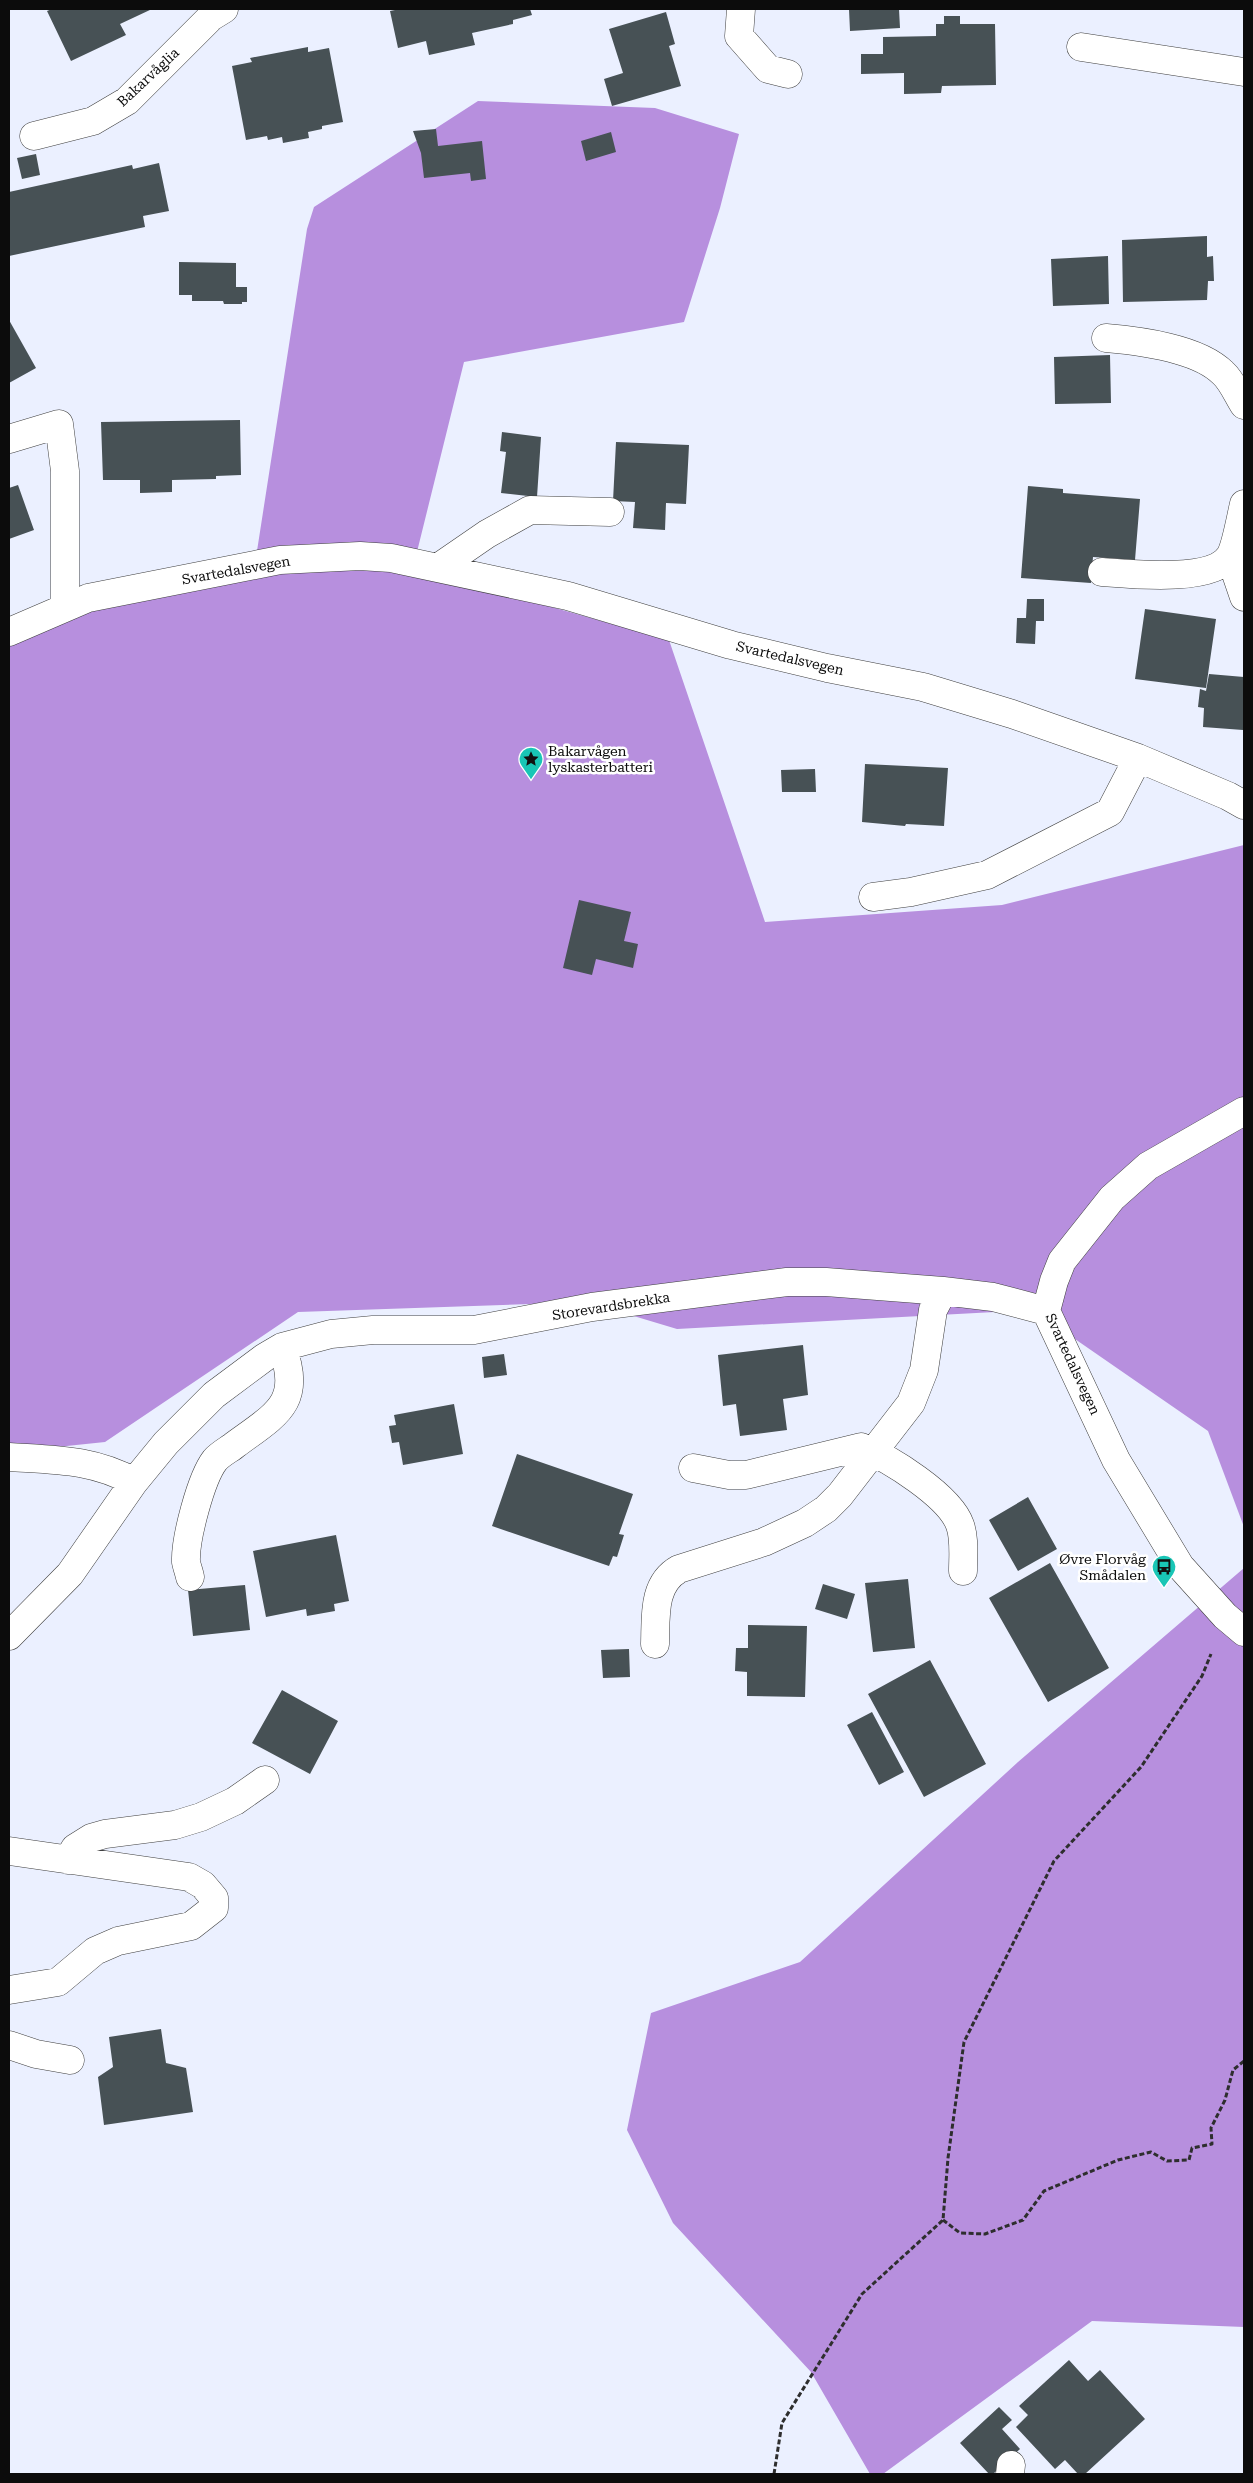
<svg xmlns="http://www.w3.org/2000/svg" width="1253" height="2483" font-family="'Roboto Serif',serif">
  <rect width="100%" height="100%" fill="#ebf0ff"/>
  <path fill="#b78fde" d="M478,101l177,7 84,26 -19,74 -36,114 -220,40 -51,206 256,72 96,282 237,-17 242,-60v682l-36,-96 -175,-121 -356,19 -90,-27 -289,10 -193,130 -96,10v-828l248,-73 50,-322 7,-22z
    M1244,1568v759l-152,-6 -209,153h-13l-59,-102 -138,-149 -46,-93 24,-117 149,-51 218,-200z"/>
  <path fill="#475155" d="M52,9h100l-32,15 6,11 -55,26 -24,-50z
    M400,9h130l2,6 -19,5v4l-41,9 3,12 -46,10 -3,-14 -28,7 -8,-37z
    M849,9h50l1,19 -50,3z
    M666,12l9,32 -6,2 12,40 -69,20 -8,-27 19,-6 -14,-44z
    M944,16h16v8h35l1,61 -54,1 -1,7 -37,1v-21l-43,1v-20h22v-17l53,-1v-12h8z
    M308,47v5l21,-4 14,74 -21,4v3l-14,3 1,6 -26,5 -1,-6 -14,3 -1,-4 -21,4 -14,-74 20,-4 -2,-4z
    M436,129l2,17 44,-5 4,38 -15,2 -1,-8 -46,5 -3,-25 -8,-22z
    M611,132l5,20 -30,9 -5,-20z
    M36,154l4,21 -18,4 -5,-21z
    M159,163l10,48 -26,5 2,11 -136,29v-64l123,-27 1,4z
    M1207,236v21l6,-1 1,25h-6l-1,19 -84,2 -1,-62z
    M1108,256l1,48 -56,2 -2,-47z
    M179,262l57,1v24h11v15h-5v2h-18l-1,-3h-31v-6h-13z
    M9,320l27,48 -27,15z
    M1110,355l1,48 -56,1 -1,-47z
    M240,420l1,55 -25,1v3l-44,1v12l-32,1v-13h-37l-2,-58z
    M502,432l39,5 -4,60 -36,-4 5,-41 -6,-1z
    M616,442l73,3 -3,59 -20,-1 -1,27 -32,-2 2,-26 -22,-1z
    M18,485l16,45 -25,9v-51z
    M1028,486l35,3v4l77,6 -5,61 -42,-3 -2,26 -70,-5z
    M1027,599h17v22h-8l-1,23 -19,-1 1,-25h9z
    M1145,609l71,10 -10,69 -71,-9z
    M1209,674l35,3 -1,53 -40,-3 1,-19 -6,-1 2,-18 6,2z
    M865,764l83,4 -4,58 -38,-2 -1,2 -43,-4z
    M815,769l1,23h-34l-1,-22z
    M579,900l52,12 -7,29 14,3 -5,24 -37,-9 -4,16 -29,-7z
    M803,1345l5,50 -25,4 4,31 -47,6 -4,-32 -13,2 -5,-51z
    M504,1354l3,21 -23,3 -2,-21z
    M454,1404l9,50 -60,11 -4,-23 -7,1 -3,-17 7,-1 -2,-10z
    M517,1454l116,40 -14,40 5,1 -7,22 -4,-1 -4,10 -117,-40z
    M1028,1497l29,52 -39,22 -29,-51z
    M336,1535l13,66 -15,3 1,7 -28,5 -1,-7 -40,8 -13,-66z
    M1050,1563l59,105 -61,34 -59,-104z
    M908,1579l7,69 -42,4 -8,-69z
    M823,1584l32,10 -8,25 -32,-10z
    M245,1585l5,45 -57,6 -5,-46z
    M748,1625l59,1 -2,71 -58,-1v-24l-12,-1 1,-23h12z
    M629,1649l1,28 -27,1 -2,-28z
    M930,1660l56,104 -62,33 -56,-103z
    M282,1690l56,31 -28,53 -58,-31z
    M872,1712l32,60 -25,13 -32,-60z
    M161,2029l5,34 20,5 7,44 -89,13 -6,-48 15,-10 -4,-30z
    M1069,2360l19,21 12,-11 45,49 -60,55h-7l-13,-14 -10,9 -39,-42 12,-12 -9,-9z
    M999,2407l13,13 -10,9 18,20 -27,25h-4l-29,-31z"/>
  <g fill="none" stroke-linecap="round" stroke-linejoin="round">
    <defs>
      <path id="minor" d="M741,9l-2,27 29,33 20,5
        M1081,47l163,25
        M34,136l59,-15 34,-20 84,-84 13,-8
        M1106,338c34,3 92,10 117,35 9,8 15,23 21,32
        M9,439l50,-15 6,47v135
        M1230,556l14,41
        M439,567l48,-33 43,-24 80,2
        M1102,572c27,2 111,11 128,-16 6,-10 11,-40 14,-52
        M9,632l79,-34 192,-38 80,-4 31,2 177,38 163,49 96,23 96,19 89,27 126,44 90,38 16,9
        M873,897l38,-5 76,-17 123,-63 28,-54
        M1244,1111l-96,55 -36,32 -50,63 -8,20 -8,30 70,149 64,106 45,50 19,16
        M9,1457c45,3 84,2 125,25
        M693,1468l36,7h17l115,-28c28,11 89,49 99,78 5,14 3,31 3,46
        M190,1577c-1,-5 -3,-10 -4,-15 -1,-23 15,-84 29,-102 5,-6 15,-11 21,-16 41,-30 67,-42 46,-97
        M9,1636l61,-62 64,-92 32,-39 48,-48 51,-38 17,-10 49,-13 42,-4h101l118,-23 195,-25h39l117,9 50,6 53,14
        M655,1644c1,-26 -3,-60 24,-75l85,-27 41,-19 21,-14 14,-14 71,-92 13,-33 9,-60 10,-19
        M9,1851l180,26 14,8 11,13v10l-23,18 -73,15 -23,10 -37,31 -49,8
        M68,1860l7,-12 16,-10 14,-4 70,-9 26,-8 34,-16 30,-21
        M9,2045l27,9 34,6
        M1010,2474l1,-9"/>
    </defs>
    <use href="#minor" stroke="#3f3f3f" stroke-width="29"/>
    <path stroke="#2e2e2e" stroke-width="3" stroke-dasharray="5 2.5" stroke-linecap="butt" d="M943,2220l17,13 25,1 38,-14 21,-29 74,-31 33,-8 16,9 22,-1 3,-12 20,-4 -1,-16 14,-28 8,-30 11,-9
      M774,2474l8,-51 80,-129 81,-74 5,-62 16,-116 90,-181 87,-94 61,-91 9,-22"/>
    <use href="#minor" stroke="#fff" stroke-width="28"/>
  </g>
  <defs>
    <symbol id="sight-pin" viewBox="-11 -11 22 30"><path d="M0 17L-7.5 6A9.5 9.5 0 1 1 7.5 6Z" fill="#19c6b6" stroke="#fff"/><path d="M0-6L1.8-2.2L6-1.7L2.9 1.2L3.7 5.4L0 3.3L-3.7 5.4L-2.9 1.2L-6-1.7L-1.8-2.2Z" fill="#111"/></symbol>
    <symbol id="bus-pin" viewBox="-11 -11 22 30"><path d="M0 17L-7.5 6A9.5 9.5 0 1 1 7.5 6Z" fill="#19c6b6" stroke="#fff"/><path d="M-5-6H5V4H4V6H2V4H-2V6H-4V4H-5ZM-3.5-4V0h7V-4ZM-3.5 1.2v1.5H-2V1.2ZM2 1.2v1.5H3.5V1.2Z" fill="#111"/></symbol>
  </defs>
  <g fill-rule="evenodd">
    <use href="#sight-pin" x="517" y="745" width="28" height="38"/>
    <use href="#bus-pin" x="1150" y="1553" width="28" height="38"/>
  </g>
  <g text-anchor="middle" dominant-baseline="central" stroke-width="5" stroke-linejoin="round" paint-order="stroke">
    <g font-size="14" fill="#0c0c0c" stroke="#fff">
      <text transform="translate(148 77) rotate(-43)">Bakarvåglia</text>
      <text transform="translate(236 570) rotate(-10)">Svartedalsvegen</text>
      <text transform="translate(790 658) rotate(13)">Svartedalsvegen</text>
      <text transform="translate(611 1306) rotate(-9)">Storevardsbrekka</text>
      <text transform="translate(1073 1364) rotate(65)">Svartedalsvegen</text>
    </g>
    <g font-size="14" fill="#0c0c0c" stroke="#fff" text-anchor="start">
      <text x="548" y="751">Bakarvågen<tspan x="548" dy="16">lyskasterbatteri</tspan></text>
      <text x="1146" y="1559" text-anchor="end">Øvre Florvåg<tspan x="1146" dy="16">Smådalen</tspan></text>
    </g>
  </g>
  <rect width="1253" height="2483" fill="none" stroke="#0c0c0c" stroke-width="20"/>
</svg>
